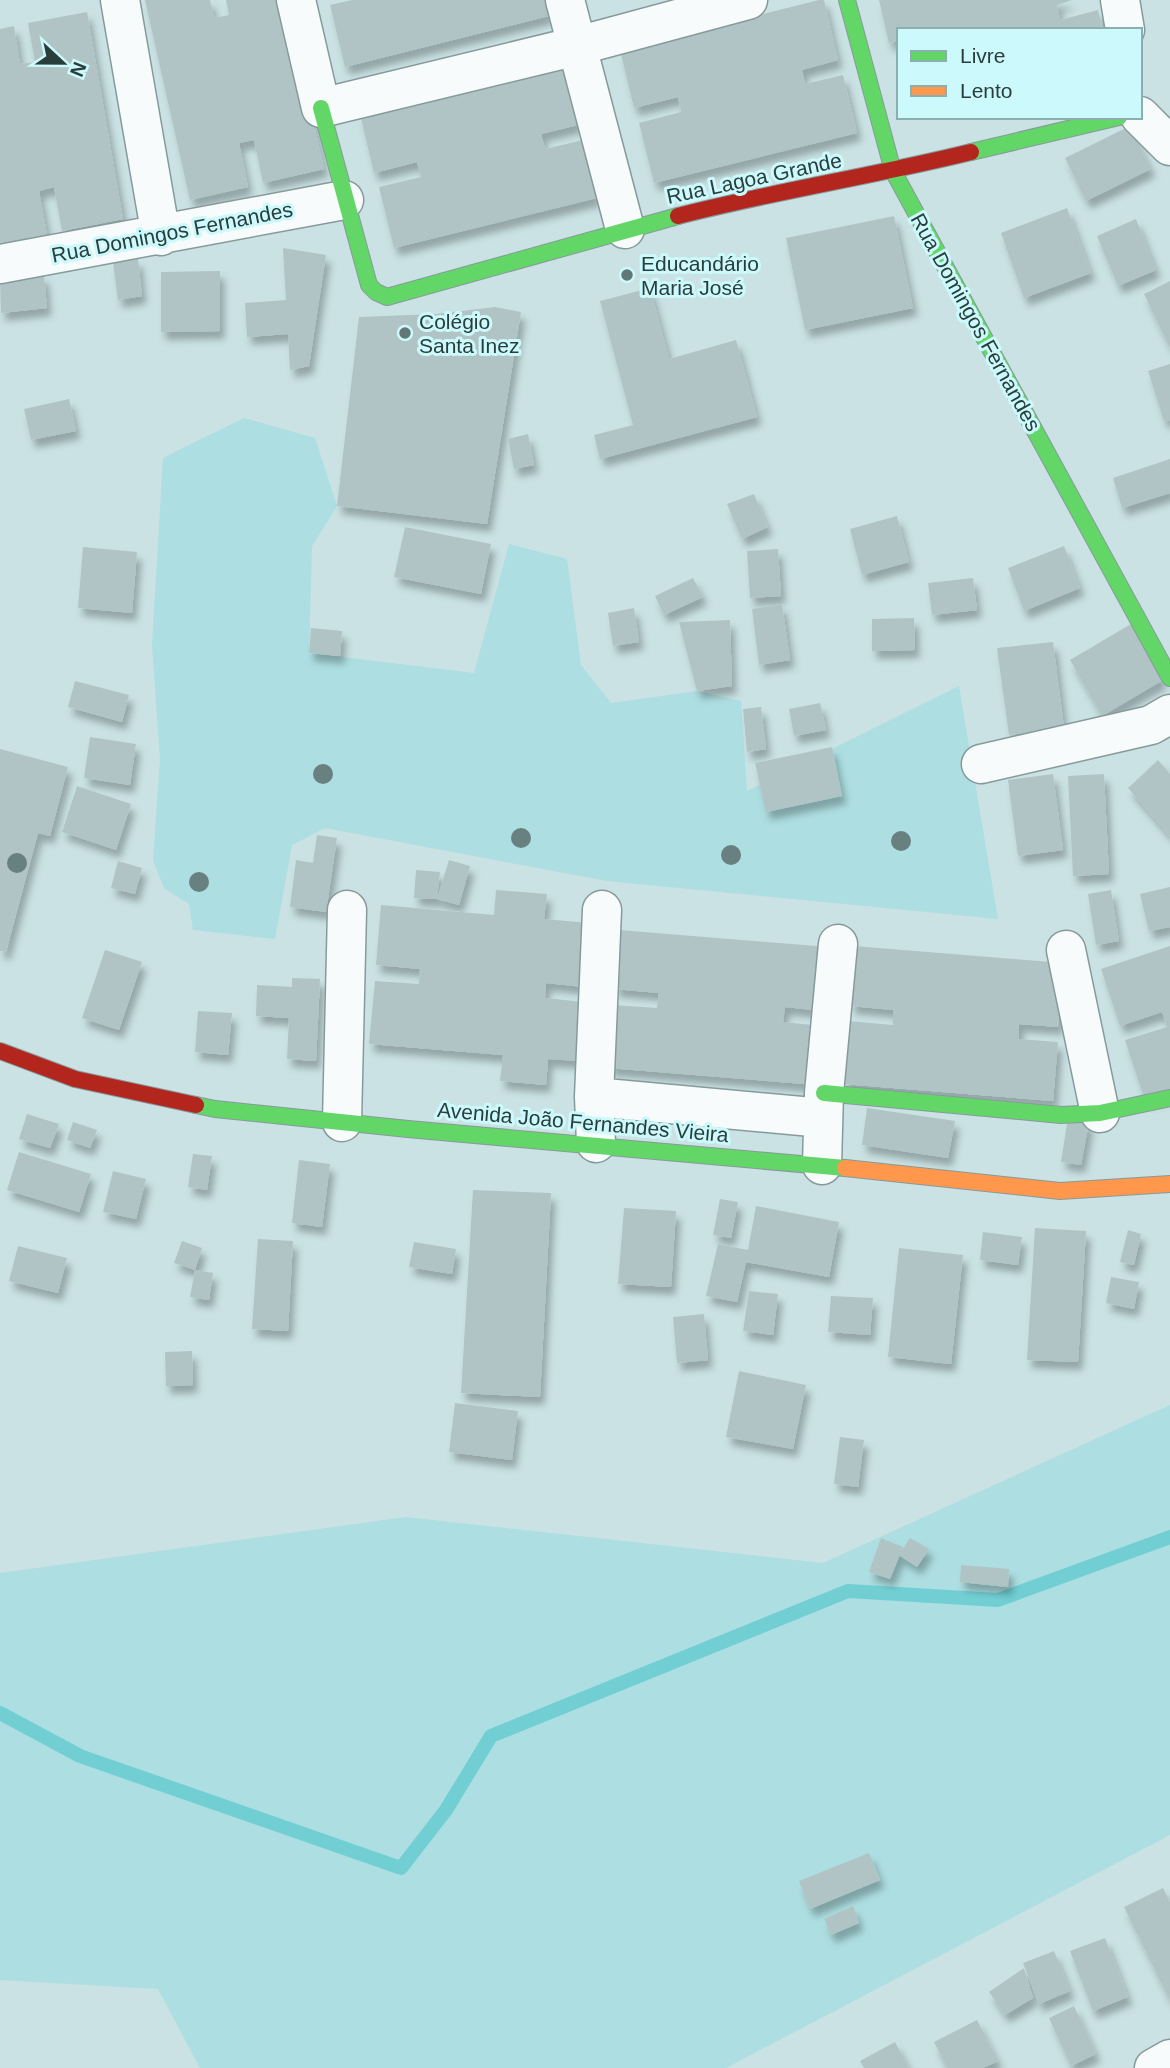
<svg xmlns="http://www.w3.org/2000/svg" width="1170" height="2068" font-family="Helvetica,sans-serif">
  <defs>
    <filter id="shadow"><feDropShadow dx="4.5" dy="8" stdDeviation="3.5" flood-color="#0004"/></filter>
  </defs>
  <rect width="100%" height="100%" fill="#cae2e4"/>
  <path fill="#addee1" d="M244,418l71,20 22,68 -25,40 -3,107 165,20 35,-129 58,15 14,106 30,38 86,-12 44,10 6,90 212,-105 39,233 -391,-38 -282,-53 -33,17 -17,94 -82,-9 -4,-26 -25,-16 -11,-28 7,-101 -8,-114 11,-187z
    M1170,1405v430l-444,233h-526l-42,-79 -158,-9v-407l406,-56 417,46z"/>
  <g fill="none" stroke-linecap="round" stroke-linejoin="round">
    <path stroke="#71cfd4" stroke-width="14" d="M0,1713l80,43 321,112 45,-58 45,-74 357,-145 150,9 172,-63"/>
  </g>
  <path fill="#b1c4c5" filter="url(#shadow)" d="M145,0h65l4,18 15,-3 -3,-15h60l38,169 -61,14 -9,-43 -15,3 9,44 -58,13z
    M352,0h193l4,16 -204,51 -15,-62z
    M819,0h5l14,60 -36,10 3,14 38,-9 14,58 -203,50 -15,-60 42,-11 -3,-15 -44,11 -14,-58z
    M879,0h193l-15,5 3,15 38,-10 5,20h-204v11l-10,2z
    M87,12l36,207 -61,12 -8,-44 -15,4 8,44 -47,8v-214l14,-3 6,38 15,-2 -7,-39z
    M564,64l14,61 -37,9 4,15 38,-9 14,58 -203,50 -15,-61 42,-10 -4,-15 -43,11 -14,-59z
    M1130,126l21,43 -65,32 -21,-43z
    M1067,208l24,65 -67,25 -23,-65z
    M894,216l19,92 -108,22 -19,-92z
    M1136,219l20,51 -38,16 -21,-50z
    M283,248l43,7 -17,111 -19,4 -2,-36 -41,3 -2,-34 41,-3z
    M138,259l4,37 -24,4 -5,-38z
    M220,271v60l-59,1v-60z
    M44,275l3,33 -46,5 -1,-33z
    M1170,281v67l-26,-54z
    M650,288l19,71 67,-19 21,77 -157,42 -6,-24 39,-10 -33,-124z
    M495,307l26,5 -34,212 -150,-18 22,-189 77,-3z
    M1170,364v56l-6,1 -16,-50z
    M69,399l7,32 -45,9 -7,-31z
    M528,434l6,31 -20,4 -6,-30z
    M1170,459v34l-48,15 -9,-30z
    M754,494l14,33 -26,12 -15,-35z
    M897,516l12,46 -47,13 -12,-46z
    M405,527l86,17 -10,50 -87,-17z
    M1064,546l16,42 -56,23 -16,-43z
    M83,547l54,5 -5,61 -54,-5z
    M778,549l3,47 -31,2 -3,-47z
    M693,578l10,19 -39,18 -9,-19z
    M973,578l4,32 -45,5 -4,-32z
    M782,604l8,56 -31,5 -7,-56z
    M634,608l5,34 -26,4 -5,-33z
    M914,618l1,32 -43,1v-32z
    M730,620l2,66 -35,5 -18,-69z
    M1131,624l32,56 -61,36 -32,-56z
    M311,628l31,3 -2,25 -31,-3z
    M1053,642l11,86 -55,7 -12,-87z
    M75,681l54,14 -7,27 -54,-15z
    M820,703l6,27 -32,6 -5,-27z
    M761,707l5,42 -19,3 -4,-43z
    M90,737l46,7 -6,41 -46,-7z
    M832,747l10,49 -76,16 -11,-49z
    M0,749l68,18 -18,69 -12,-3 -32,119 -6,-1z
    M1158,760l12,14v62l-42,-48z
    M1053,774l10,76 -45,6 -10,-76z
    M1104,774l5,100 -36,2 -5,-100z
    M77,786l54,18 -15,46 -54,-18z
    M317,835l20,3 -11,74 -36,-5 6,-47 17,3z
    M449,860l21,6 -11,39 -22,-6z
    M118,861l24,7 -7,26 -24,-6z
    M416,870l24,2 -3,27 -23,-1z
    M1170,887v40l-21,4 -9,-37z
    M496,890l51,4 -3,25 45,4 -5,64 -38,-4 -1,15 39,4 -6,59 -30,-2 -2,26 -46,-4 3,-26 -134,-11 6,-63 44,3 1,-15 -44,-4 5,-60 113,10z
    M1111,890l8,51 -23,4 -8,-51z
    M619,930l209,17 -6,64 -37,-4 -2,15 40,4 -6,59 -209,-17 6,-63 43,3 2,-15 -45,-4z
    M854,946l209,17 -5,64 -39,-3v15l39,3 -5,59 -210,-17 6,-63 44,4v-15l-43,-4z
    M1170,946v146l-25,8 -20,-60 42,-13 -5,-15 -42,14 -19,-57z
    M105,950l37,12 -23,68 -37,-12z
    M292,978l28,1 -4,82 -29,-2 2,-41 -33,-2 1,-31 35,2z
    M198,1011l34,2 -4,42 -33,-3z
    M867,1108l88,13 -7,37 -86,-13z
    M27,1114l32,10 -9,24 -31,-9z
    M1068,1118l21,4 -8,43 -20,-3z
    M73,1122l24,8 -7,18 -23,-8z
    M19,1152l72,22 -12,38 -72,-22z
    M193,1154l19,2 -5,34 -19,-3z
    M299,1160l31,4 -8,63 -30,-4z
    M113,1171l33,8 -10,40 -33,-7z
    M473,1190l78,3 -11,204 -79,-4z
    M720,1199l18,3 -7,36 -18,-3z
    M756,1206l83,16 -10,55 -83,-15 -9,40 -31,-6 12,-52 30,6z
    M624,1208l52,3 -5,76 -53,-3z
    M1035,1228l51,3 -8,131 -51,-2z
    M1128,1230l13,4 -7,31 -14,-3z
    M983,1232l39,5 -4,28 -38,-5z
    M258,1239l35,2 -5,90 -36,-2z
    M182,1241l20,7 -7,22 -21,-7z
    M414,1242l42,7 -4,25 -43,-7z
    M18,1246l49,12 -9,35 -49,-12z
    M899,1248l64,7 -12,109 -63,-7z
    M195,1270l18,3 -4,27 -19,-3z
    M1111,1277l28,5 -5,27 -28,-6z
    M749,1291l29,3 -5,41 -30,-4z
    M831,1296l42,2 -3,37 -42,-3z
    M704,1314l4,46 -31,3 -4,-46z
    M192,1351l1,34 -27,1 -1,-34z
    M739,1371l67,14 -13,64 -67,-12z
    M455,1403l63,8 -6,49 -63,-8z
    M840,1437l24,3 -6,47 -24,-3z
    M881,1538l22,9 -13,32 -21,-7z
    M910,1538l19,11 -12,18 -18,-12z
    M961,1565l48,4 -1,18 -48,-5z
    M869,1853l11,27 -70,29 -11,-28z
    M1163,1888l7,14v99l-46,-94z
    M853,1906l6,17 -28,12 -7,-16z
    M1105,1938l23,59 -35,14 -23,-60z
    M1054,1951l16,40 -31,13 -16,-41z
    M1024,1968l9,30 -28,17 -16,-23z
    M1074,2006l22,48 -25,12 -22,-48z
    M977,2020l21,41 -15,7h-36l-13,-26z
    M895,2042l14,26h-45l-4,-7z"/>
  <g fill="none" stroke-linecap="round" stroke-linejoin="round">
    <defs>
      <path id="street" d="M120,0l41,236
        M296,0l25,108 256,-62 -12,-46
        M1120,0l5,30
        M1140,116l30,30
        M625,229l-48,-183 171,-46
        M0,264l344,-64
        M981,764l170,-39 19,-11
        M1066,950l34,163
        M594,1097l229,21
        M342,1122l5,-212
        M596,1143l-2,-46 8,-187
        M822,1165l2,-72 14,-149
        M1154,2068l16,-9"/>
      <path id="fast" d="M847,0l46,171 277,507
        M321,108l48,177 7,7 11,5 291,-81
        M971,152l148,-35
        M824,1093l237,22 39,-2 70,-15
        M196,1105l19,4 193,20 437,39"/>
      <path id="slow" d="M845,1168l215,23 110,-7"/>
      <path id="jam" d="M678,216c97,-25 196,-40 293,-64
        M0,1051l75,28 121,26"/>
    </defs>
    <use href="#street" stroke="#879a9b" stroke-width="41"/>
    <use href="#fast" stroke="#879a9b" stroke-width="18"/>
    <use href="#slow" stroke="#879a9b" stroke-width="18"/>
    <use href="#jam" stroke="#879a9b" stroke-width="18"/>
    <use href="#street" stroke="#f7fbfb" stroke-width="38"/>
    <use href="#fast" stroke="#63d668" stroke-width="16"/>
    <use href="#slow" stroke="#ff974d" stroke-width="16"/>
    <use href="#jam" stroke="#b3261e" stroke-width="16"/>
  </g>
  <g fill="#698081">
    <circle cx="323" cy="774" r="10"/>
    <circle cx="521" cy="838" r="10"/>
    <circle cx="901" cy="841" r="10"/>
    <circle cx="731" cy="855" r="10"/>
    <circle cx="17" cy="863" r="10"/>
    <circle cx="199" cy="882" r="10"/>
  </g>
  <g fill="#627777" stroke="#ccf9fb" stroke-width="2.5">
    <circle cx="627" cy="275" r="7"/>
    <circle cx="405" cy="333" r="7"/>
  </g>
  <g text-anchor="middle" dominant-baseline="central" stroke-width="6" stroke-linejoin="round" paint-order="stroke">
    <g font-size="21" fill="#2a3d3d" stroke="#ccf9fb">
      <text transform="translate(754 178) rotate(-12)">Rua Lagoa Grande</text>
      <text transform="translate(172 232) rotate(-11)">Rua Domingos Fernandes</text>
      <text transform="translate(976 322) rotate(61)">Rua Domingos Fernandes</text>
      <text transform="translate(583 1122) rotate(5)">Avenida João Fernandes Vieira</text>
    </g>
    <g font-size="21" fill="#2a3d3d" stroke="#ccf9fb" text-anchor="start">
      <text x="641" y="263">Educandário<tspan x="641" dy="24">Maria José</tspan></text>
      <text x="419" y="321">Colégio<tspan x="419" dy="24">Santa Inez</tspan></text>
    </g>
  </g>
  <rect x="897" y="28" width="245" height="91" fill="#ccf9fb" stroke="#8baeaf" stroke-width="2"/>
  <rect x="911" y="51" width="35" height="10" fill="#63d668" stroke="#8baeaf" stroke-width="2"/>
  <text x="960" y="63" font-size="21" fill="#2a3d3d">Livre</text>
  <rect x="911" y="86" width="35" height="10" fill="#ff974d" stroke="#8baeaf" stroke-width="2"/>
  <text x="960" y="98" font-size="21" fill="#2a3d3d">Lento</text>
  <g transform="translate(63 63) rotate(112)" stroke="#ccf9fb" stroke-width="5" paint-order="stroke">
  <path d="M0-5L12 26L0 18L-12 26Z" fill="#2a3d3d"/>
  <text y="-10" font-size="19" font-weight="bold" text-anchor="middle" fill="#2a3d3d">N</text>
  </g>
</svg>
